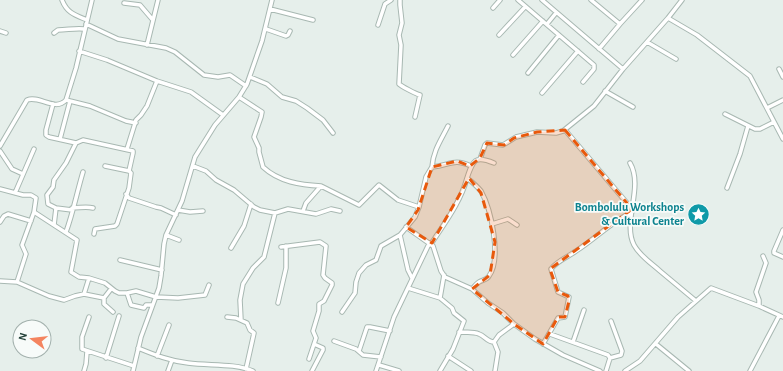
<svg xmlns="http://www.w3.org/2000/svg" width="783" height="371" font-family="'Alegreya Sans',sans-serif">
  <rect width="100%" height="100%" fill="#e6efeb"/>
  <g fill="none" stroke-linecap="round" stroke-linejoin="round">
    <defs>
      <path id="street" d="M62,0c5,13 13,15 25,20
        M400,0v5l2,18 -3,12 2,10 -2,39c2,2 17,10 21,11l-5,22
        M518,0l76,65v4l-11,13
        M542,0l81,69
        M591,0l29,24
        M124,3l16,2 12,14
        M493,8l7,-8
        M270,9l43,11
        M668,18l14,-18
        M86,24l32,15 48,9 9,4 29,23 14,2 12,-2 16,11
        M547,24l9,-11
        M378,25l7,-21 6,-4
        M266,29l20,7 2,-1 2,-4
        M0,31l6,2
        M54,33l4,-3c9,0 17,-2 26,-1
        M499,35l26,-28
        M647,42l29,17
        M147,45l11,-45
        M599,49l21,-25 22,-24
        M79,51l28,9 50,21 34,11 32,23
        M513,55l30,-34
        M779,69l4,8
        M528,73l31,-38
        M250,77l17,7 15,13 14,4 11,7 16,12 10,13
        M605,91l28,16
        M542,93l36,-42
        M239,97l23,15 -1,5 -7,20 5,11v4l4,15c16,15 38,18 58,19
        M66,100l24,6 36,15 10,2
        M53,104l-7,26v5l3,2 27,6
        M767,108l16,-8
        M725,114l30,15h5l14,-7
        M565,130l67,79
        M60,139l10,-38
        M0,146l27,-46c12,-5 28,12 39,0l10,-32 16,-68
        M127,149l9,-29 5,-5 6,-9 10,-25
        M0,151l12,18 11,5
        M480,159l5,-14 2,-2 16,2 13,-8 21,-5 19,1 7,-2 31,-25 29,-37 45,-51 29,17 53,41 33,63
        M630,163c14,24 -8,59 4,82 6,11 17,18 26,26 12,10 24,20 36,30
        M105,166l24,5
        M193,166l13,5 10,9 18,10 20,17 6,3 15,3 13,-4 28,5 15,-5 9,2
        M432,167c1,-16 9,-27 16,-41
        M727,188l13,-34 8,-28
        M0,189l23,6h8l5,3 -2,14 -12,33 4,9 -9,28
        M15,193l19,-44
        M126,194l3,4 27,9 5,1 15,7
        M56,208l16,2
        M72,208c8,0 14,-2 21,0
        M178,210l12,2 13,-1
        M303,211l3,-8 15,-17 38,19 20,-20 19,15 21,7
        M34,212l43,28 -6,32 8,5 10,1 16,5 10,8 4,2h8l9,-2 20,6 22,1 27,-3 4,-10
        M0,222l4,-6 4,-2 23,7
        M492,224l16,-5 9,6
        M54,225l2,-17 -8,-4 -1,-9 6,-8 1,-7 12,-17 10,-20 7,-3 50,11v2l-4,18 2,2 -2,15 -12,36 -2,2 -20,3 -1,5
        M406,227l27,19 8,25 4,6 27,12 16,14 15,10 11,11 21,15 28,16 37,16
        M783,230l-9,21v2l9,4
        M66,232c7,-19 11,-40 17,-60
        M166,235l13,5
        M400,235l8,35 4,8
        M281,247l39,-5 6,4 -3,29 2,3 7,5v2l-8,16 -5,3v7l-6,20 3,7 -7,21
        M231,248l13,-22 7,-22
        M120,260l42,10
        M0,281l17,1 32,14 15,4 11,-4 9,-2 20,4v6l9,8
        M408,288l32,10 12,10 2,5 10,8 -11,28 -13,22
        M472,289c2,-2 4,-5 7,-7 3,-2 8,-2 10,-6 13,-18 2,-67 -8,-85 -4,-5 -9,-9 -14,-13 6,-18 8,-23 27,-15
        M127,293l4,12 13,3 2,-3h6
        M84,294l5,-16
        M104,298l7,-9
        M440,298l4,-23
        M278,303l8,-35v-22
        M759,306v-6l-3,-8 10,-29 -3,-7
        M342,312l13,-19 1,-11 3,-9 7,-8 10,-5 5,-14 19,-11 15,-18 4,-10 7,-30 6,-10c19,-2 21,-9 39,-1
        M89,317l-7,20v12l52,17
        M227,317l9,1 11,5 3,7 4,3 -8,36
        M241,320l-1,-20 3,-16 10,-16 11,-11 11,-44
        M459,332c7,1 13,-1 20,2 6,2 8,8 15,8
        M550,334l58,21 2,3 -4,13
        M334,341l22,8 7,6 18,2
        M494,342l4,10 -3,19
        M494,342l5,-7 15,-11
        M573,342l11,-32
        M543,344l15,-26 7,-1 4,-20 -11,-5 -7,-23c6,-8 17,-12 25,-18 19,-12 35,-29 56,-39
        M656,344l33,27
        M138,348c17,7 32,13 50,15 22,3 45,0 65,8
        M359,351l8,-24h3l20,4
        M157,356l12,-31
        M448,356l23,15
        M106,358l13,-42
        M610,358l11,-3 1,-4 -11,-30
        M379,365l20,6
        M84,371l2,-7 1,-12
        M133,371l8,-34 18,-49 2,-12 3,-32 2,-9 16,-34 13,-44 20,-32 24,-28 8,-13 15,-43 10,-41
        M168,371l4,-11
        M312,371l11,-21v-2l-9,-4
        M376,371l18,-54 34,-71 5,-5c13,-20 28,-40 34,-63
        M625,371l15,-10 38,-44 33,-29 48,18 24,11
        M750,371l29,-55"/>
    </defs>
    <use href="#street" stroke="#a8b8b2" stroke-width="5.5"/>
    <use href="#street" stroke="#fff" stroke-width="3.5"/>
  </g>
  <path fill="#e8590c" fill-opacity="0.2" stroke="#e8590c" stroke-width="3" stroke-dasharray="8 5" stroke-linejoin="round" d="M565,130l67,79 -82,60 8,23 10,4 1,5 -4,16h-7l-15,27 -29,-20 -42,-35 18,-14 5,-33 -14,-49 -12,-15 -37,65 -26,-16 12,-17 14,-43 25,-6 13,5 10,-8 7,-15 17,2 10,-7 23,-6z"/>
  <defs>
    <symbol id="sight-disc" viewBox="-11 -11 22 22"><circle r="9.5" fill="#0f9aa8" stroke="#f7fbf9"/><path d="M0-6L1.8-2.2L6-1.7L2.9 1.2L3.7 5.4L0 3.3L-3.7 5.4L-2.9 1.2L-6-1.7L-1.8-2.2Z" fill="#fff"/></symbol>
  </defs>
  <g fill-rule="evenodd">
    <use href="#sight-disc" x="686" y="202" width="25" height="25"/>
  </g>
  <g text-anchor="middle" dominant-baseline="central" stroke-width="3.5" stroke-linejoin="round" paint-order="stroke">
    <g font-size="12" font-weight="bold" fill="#0d838f" stroke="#f7fbf9" text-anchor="end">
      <text x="684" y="207">Bombolulu Workshops<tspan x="684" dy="14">&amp; Cultural Center</tspan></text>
    </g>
  </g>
  <g transform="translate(32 339) rotate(285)"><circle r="19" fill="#f7fbf9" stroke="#a3b1ad"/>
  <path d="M0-3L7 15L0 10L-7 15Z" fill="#f4845f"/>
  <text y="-6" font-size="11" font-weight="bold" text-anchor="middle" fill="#24423a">N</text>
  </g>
</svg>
